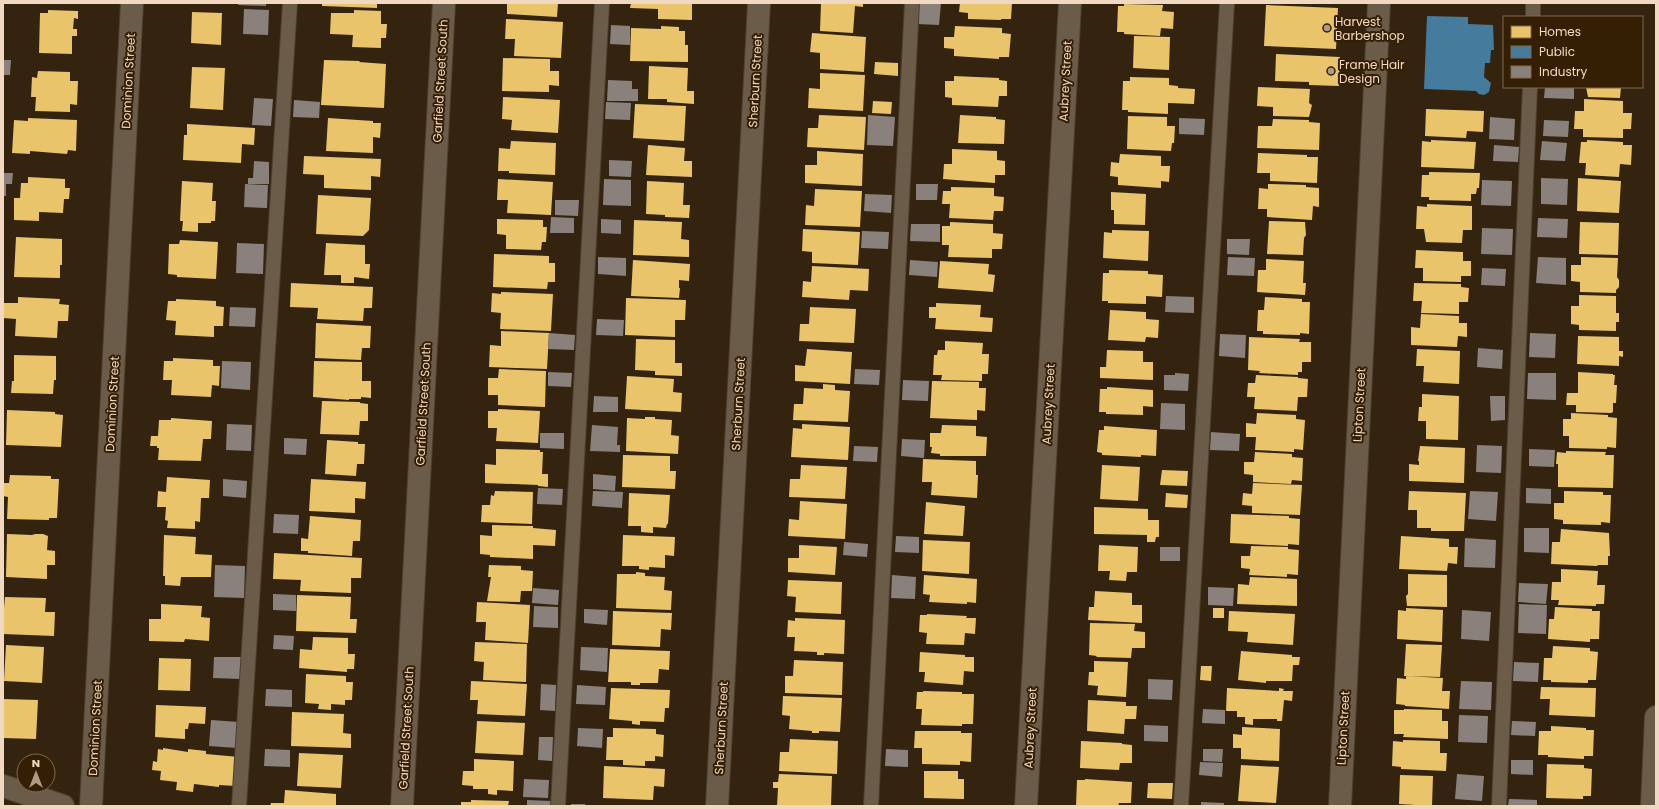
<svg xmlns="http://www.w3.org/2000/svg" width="1659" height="809" font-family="Poppins,sans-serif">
  <rect width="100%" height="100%" fill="#34240f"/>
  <path fill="#e9c46a" d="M322,3h55v5l-55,-2z
    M507,3h51l-1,14 -50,-3z
    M631,3h61v17l-34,-1v-10l-28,-1z
    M821,3h42v4l-8,-1 -2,27 -33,-2z
    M960,3h52l-1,16h-10v1l-33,-1v-6l-9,-1z
    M1124,4l39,1 -1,6 12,1 -1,17 -12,-1 -1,8 -36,-2v-2h-7l1,-26h6z
    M1266,5l72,3 -2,41 -72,-3z
    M48,10l30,1v8l-4,-1 -1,11h4v7h-5v18l-33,-1 1,-40h8z
    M354,10l27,1v13h6l-1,14h-5v10l-29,-1 1,-12 -23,-1 1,-21h23z
    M192,12l30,1 -1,32 -30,-2z
    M506,19l57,3 -2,36 -47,-2 1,-17h-10z
    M661,26l18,1v4h6v14h3v17l-58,-1 1,-33 30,1z
    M955,26l47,2v5l9,1 -2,23h-10v2l-45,-3v-7l-10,-1v-11h10z
    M812,33l54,4 -2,35 -44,-3v-16l-10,-1z
    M1134,36l36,1 -1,33 -36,-2z
    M1276,54l64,3 -1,29 -30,-1v-3l-34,-1z
    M503,58l47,1v12h9v15l-10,-1v7l-47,-1z
    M324,60l36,1 -1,1 27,2 -2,44 -63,-3z
    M875,62l23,1v13l-24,-2z
    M649,66l39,2 -1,23h7v13l-27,-2v-3h-19z
    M192,67l33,1 -2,42 -33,-2z
    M38,71l32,1v9h8l-1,24 -7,-1v8l-35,-1 1,-14h-5l1,-20 5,1z
    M820,73l45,2 -2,36 -55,-3 1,-20 11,1z
    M954,76l45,2v2l8,1v15h-8l-1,11 -46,-2v-7l-7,-1v-16h9z
    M1130,77l39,1v7l9,1v2l17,1 -1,15 -26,-1v11l-40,-2v-2h-6l1,-29h7z
    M1258,87l52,2 -1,14 3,2 -3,12 -36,-1v-9l-16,-1z
    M1586,87h35l-1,11 -32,-1z
    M503,97l57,3 -2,33 -47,-3 1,-10 -10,-1z
    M1584,99l39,2v12h9l-1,16h-8v9l-40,-1v-8h-9l1,-18h9z
    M873,101l19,1 -1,12 -19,-1z
    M635,104l51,2 -2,35 -51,-3z
    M1426,109l58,2 -1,21 -16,-1 -1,7 -41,-2z
    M819,115l47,2 -2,33 -57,-3 1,-19h10z
    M960,115l36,2v2l9,1 -1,24 -46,-1z
    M1128,116l39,1v9h8l-1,17h-2l-1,8 -44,-2z
    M28,118l49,2 -1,31 -8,-1 -1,4 -37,-3v3l-18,-1 2,-33 14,1z
    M328,118l45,3v2h8l-1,15 -7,-1v16l-47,-2z
    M1273,119l36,1v2l11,1 -1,27 -62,-2 1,-22h14z
    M187,124l68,4 -1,17 -12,-1 -1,19 -58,-3 1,-25h3z
    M1431,140l45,2 -2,27 -53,-2 1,-26 9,1z
    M1587,140l36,2v3h9l-1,20 -11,-1 -1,13 -34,-2 1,-12h-7l2,-21h6z
    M511,141l45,2 -1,32 -46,-2v-2h-11l1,-23 11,1z
    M648,145l37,3 -1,13h8v16l-46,-2z
    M952,149l45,2v9l8,1v14h-10v8l-52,-4 1,-15h8z
    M817,151l46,3 -1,32 -57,-3v-18h12z
    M1258,153l49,2v2h11l-1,26 -47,-2v-8h-13z
    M1120,154l41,2v10h9l-1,16 -8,-1v7l-43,-3v-8l-8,-1 1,-14 8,1z
    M304,156l77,3 -1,18 -9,-1v14l-47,-2v-13l-21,-1z
    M1429,172l51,1 -1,15h-2l-1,6h-5v7l-42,-1v-3h-8l1,-22h7z
    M28,177l37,2v9h5l-1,11h-5l-1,14 -24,-1v9l-25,-1v-22h6l1,-15h7z
    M1578,178l43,3 -2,32 -42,-2z
    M498,179l55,3 -2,33 -44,-2 1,-13h-11z
    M182,181l31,2 -1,18h4l-1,20h-4v2h-13v9l-16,-1 1,-10h-3z
    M647,181l37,2 -1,22h7l-1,13 -24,-1v-2l-19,-1z
    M1268,184l38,1v2l13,1v19l-6,-1 -1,14 -45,-3v-8h-9l1,-21 9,1z
    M951,187l43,1v8l10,1 -1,14h-9l-1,9 -44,-2 1,-14h-8l1,-13h8z
    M815,189l47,2 -2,36 -55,-2 1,-20 8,1z
    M1111,192l35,2 -1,31 -31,-1v-14h-3z
    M318,195l53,3 -2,32 -6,6 -47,-2z
    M1427,204l45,2v24h-9l-1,13 -36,-1 -2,-13h-8l1,-23 10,1z
    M497,219l46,1v7h4l-1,15h-4l-1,8 -35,-1v-14l-9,-1z
    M634,220l48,2 -1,17 8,1v17l-56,-2z
    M1269,221l36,1 1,13 -2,3 -1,17 -36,-1z
    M950,222l43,2v9l10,1 -1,15h-10v9l-44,-1 1,-12h-7v-19h8z
    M1580,222l39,1 -1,32 -39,-1z
    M803,229l57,3 -2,33 -46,-2v-11l-10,-1z
    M1112,230l37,1 -1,30 -45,-3 1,-26 8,1z
    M16,237l46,2v26h-2v13l-46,-1z
    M180,240l38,2 -2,37 -39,-2v-2l-9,-1 1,-30h10z
    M326,243l39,2v19h5l-1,15 -15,-2v6h-13v-8h-17z
    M1416,250l47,2v9h8v15h-10v6l-38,-1v-13h-8z
    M494,254l55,2v7h6v19h-7l-1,7 -54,-2z
    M1581,257l37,1 -1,19 2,3v7l-3,3v3l-36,-1v-10l-9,-1v-16h10z
    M1266,259l38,2 -1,22h3l-1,12 -48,-3 1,-22h8z
    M633,260l57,4 -1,17 -10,-1v8h1l-1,10 -48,-2z
    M940,261l49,3 -1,10 7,1 -2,17 -55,-4z
    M812,266l57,3 -1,22 -18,-1 -1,10 -47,-3 1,-16 8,1z
    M1109,270l39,1v3l15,1 -1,22 -16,-1v8l-38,-1v-2h-6l1,-28h6z
    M291,283l82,4 -1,21h-8l-1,13 -46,-2 1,-11 -28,-1z
    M1414,283l47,1v3l8,1 -1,14h-9v12l-38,-1 1,-12h-9z
    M501,292l52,2 -2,37 -51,-2 1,-16 -10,-1 1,-19 9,1z
    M1579,295l37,1v17h3v9h-3v9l-37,-1v-5l-8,-1v-18h8z
    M18,297l42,2 -1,5 10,1 -1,16h-10l-1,17 -42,-2 1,-17 -13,-1v-15h15z
    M1265,297l37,2v3h8l-1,32 -9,-1v2l-37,-1v-3h-6l1,-21h6z
    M626,298l60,2 -1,20h-10v17l-50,-2z
    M176,299l40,2v5l8,1 -1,19h-9v11l-39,-2 1,-14 -10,-1 2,-19h8z
    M936,303l45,2 -1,12 13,1 -1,14 -57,-3 1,-11h-7v-11h7z
    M810,307l46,2 -2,34 -55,-2 1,-17h9z
    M1110,310l36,2v7l13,1 -1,18 -12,-1 -1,5 -37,-2z
    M1421,314l38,2v7h8v14l-9,-1 -1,11 -46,-2v-18l9,1z
    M316,323l55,3 -1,22h-8l-1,12 -46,-2z
    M501,331l48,2 -2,36 -58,-2 1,-22 11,1z
    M1578,336l41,1v14h4v6l-4,-1v10l-42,-2z
    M1249,337l51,2 -1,3h12v20h-9v10h-4v3l-39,-2 1,-2 -12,-1z
    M636,339l39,1v23h7v13l-27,-1v-4l-20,-1z
    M945,341l38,2 -1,11h7l-1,20h-6v7l-41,-1 1,-5h-9l1,-20h3l1,-5h7z
    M807,349l45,3 -2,32 -55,-3v-16l10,1z
    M1417,349l43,2 -1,33 -36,-2 1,-16h-8z
    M1107,350l36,1v11h10v18l-53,-2v-11h6z
    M14,355l42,1v24h-2l-1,14 -42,-1 1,-12h2z
    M173,358l40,2v6h7l-1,20 -7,-1 -1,12 -40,-2 1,-15h-9l1,-19h9z
    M314,361l48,1v19h9v17l-10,-1v2h-12v1l-36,-3z
    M499,369l47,2 -1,36 -47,-2v-10h-10v-17h10z
    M1578,372l35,2v1h2l-1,10h3l-1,18h-3v9l-2,1 -35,-1v-7h-10l1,-12h11z
    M1256,375l42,2v1l10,1 -1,18h-9l-1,14 -43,-2 1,-12h-8l1,-14h7z
    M627,376l47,3 -1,13 9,1 -1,19 -56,-3z
    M932,381l47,1v6h7l-1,23 -8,-1v10l-47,-2z
    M823,384l12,1v5l15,1 -2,31 -55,-2 1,-16h9l1,-16 19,1z
    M1107,387l46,3v17l-10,-1v9l-37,-1v-2h-7l1,-23h7z
    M1422,394l37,2 -1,44 -32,-1v-18h-8l1,-14h3z
    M322,401l38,1v1l8,1v17h-8l-1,14 -39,-1z
    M498,409l42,2 -2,32 -42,-2 1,-13h-9v-17h10z
    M7,410l48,2v2l8,1 -2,32 -55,-2z
    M1257,413l39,2v4l9,1 -2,30 -9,-1v3l-39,-2 1,-13h-10v-14l10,1z
    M1571,413l37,2v2l9,1 -1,30 -9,-1v2l-38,-1v-12h-6v-17h8z
    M645,417h10v2l17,1 -1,15 8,1 -1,18 -52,-3 1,-33 18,1z
    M171,418l41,3 -1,18h-8l-2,22 -43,-1 1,-12h-2v-2h-7l1,-10h7l1,-16h12z
    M802,424l48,3 -2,33 -57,-3 2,-29 9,1z
    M942,425l34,1v10l11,1 -1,19h-46v-2l-9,-1 1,-6h-2v-14h11z
    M1104,426l53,4 -1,26 -15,-1v2l-39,-2v-2l-5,-1 2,-22h5z
    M327,440l31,2v2h7l-1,20h-7l-1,12 -31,-2z
    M1420,446l45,2 -1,35 -55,-2v-17l10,1v-4h-1z
    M496,449l44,1v2h3l-1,22h6v13l-10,-1v-1l-53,-2v-19l11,1z
    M1566,451l40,1 -1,3h9l-1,33 -55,-1v-23h-2l1,-12 9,1z
    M1255,452l37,2v3l11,1 -1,23 -10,-1 -1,4 -38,-2v-7l-9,-1v-12h10z
    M623,455l47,1v15h6l-1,18 -53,-2z
    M923,459l53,2v14h2l-1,23 -46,-3 1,-13h-10z
    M801,465l46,2 -2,32 -56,-2 1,-18h10z
    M1102,465l38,2 -2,34 -38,-2z
    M1162,470l26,1 -1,15 -27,-1z
    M10,475l41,1v3h8l-2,39h-8v2l-42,-1 1,-22 -5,-1v-13h6z
    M167,477l43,3 -1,18h-8l-1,24 -5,-1v8l-28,-1 1,-7 -3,-1 1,-13h-9l1,-16 8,1z
    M311,479l55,3 -1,17 -10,-1v15l-46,-2z
    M1253,483l49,2 -2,30 -48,-2v-7l-10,-1 1,-12 9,1z
    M495,491l38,1 -1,32 -51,-2 1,-17h8l1,-10 3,1z
    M1409,491l57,2 -2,38h-33v-3h-14v-18h-9z
    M1564,491l39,1v3h8l-1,28 -9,-1v3l-38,-1v-4l-9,-1v-16h10z
    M629,493l41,2 -2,29h-1l-1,4 -13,-1v6l-12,-1v-6h-13z
    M1166,493l22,2 -1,13 -22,-1z
    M800,501l47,3 -2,35 -57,-3 1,-17 10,1z
    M926,502l39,4 -2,30 -39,-2z
    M1094,507l54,2v11h11v17h-3l-1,5h-8v-7l-53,-1z
    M1231,514l58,2v2l11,1 -1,26 -11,-1v2l-58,-3z
    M310,516l51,4 -1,21h-7l-1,15 -44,-3v-2h-7v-13l7,1z
    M492,525l41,1v2l23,2 -1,16 -22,-1v14l-43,-2v-2l-10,-1v-19l12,1z
    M1561,529l48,4 1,23h-2v9h-10l-1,1 -46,-2 1,-22h8z
    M7,534l25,1 3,-1h8l5,2 -1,14 8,1v14h-8v14l-41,-2z
    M164,535l32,2 -1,17 17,1 -1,22h-30l-1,9 -15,-1v-9h-2z
    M623,535l52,2 -1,19 -9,-1v13l-16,-1v3l-10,-1v-3h-17z
    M1401,536l48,3v8h9l-1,17 -9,-1 -1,8 -48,-2z
    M923,540l47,2 -1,32 -47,-3z
    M799,545l38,2 -2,28 -47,-3v-14h11z
    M1099,545l39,2 -1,25h-10l-1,9 -17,-1 1,-9h-12z
    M1251,546l37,1v2l11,1 -1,25 -11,-1v3l-38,-2 1,-6 -9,-1v-12h9z
    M274,553l88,5 -1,20h-10v15l-51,-2 1,-11 -28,-1z
    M489,565l32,1v4l12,1 -1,20h-11l-1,11 -33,-1 4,-24h-3z
    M1561,569l37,2 -1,14h8l-1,19h-8v2l-38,-1 1,-5h-8l1,-18h9z
    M636,572l9,1v3l20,1 -1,13 8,1 -1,19 -55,-2 1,-34h19z
    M1408,574l39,1v32l-40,-1 -1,-10 2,-2z
    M924,575l53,4 -1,24 -9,-1v2l-38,-2 1,-7 -7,-1z
    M1250,577l47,2v27l-60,-2 1,-20 11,1z
    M788,580l54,2 -1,32 -46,-2 1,-15 -9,-1z
    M1095,591l37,2v12h10v18l-54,-3 1,-13h5z
    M297,595l54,2 -1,22h7l-1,14 -60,-2z
    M5,597l41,1 -1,14h10l-1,24 -51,-2v-26h1z
    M477,602l53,3 -2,38 -43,-3 1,-18h-10z
    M161,604l41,2 -1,11 9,1 -1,23 -24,-2 -1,3 -35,-1v-22h12z
    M1555,607l37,2v2h8l-1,28h-9v3l-42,-3 1,-20h5z
    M1213,608h11v10h-11z
    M1406,608l37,2 -1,32 -45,-3 1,-29 8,1z
    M613,611l59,2 -1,17 -10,-1 -1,18 -48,-2z
    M1229,611l66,3 -2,31 -46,-3 1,-10 -20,-1z
    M927,614l40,2 -1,2h10l-1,16 -10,-1 -1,12 -38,-1 1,-11 -8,-1 1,-17h7z
    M795,618l50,2 -1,34 -20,-1v2h-7v-3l-23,-1 1,-14h-8l1,-17 7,1z
    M1090,623l45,1 -1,7 11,1v16h-13l-1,10 -35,-1 1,-1 -8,-1z
    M313,637l35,1v16h7l-1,15h-7v3l-48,-4 1,-19 12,1z
    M475,642l52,2 -1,38 -43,-2 1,-18 -10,-1z
    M1406,644l36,1 -2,32 -36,-1z
    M6,645l38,2 -2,36 -38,-2z
    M1553,646l37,2v3l8,1 -2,28h-8v3l-37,-1v-2h-8l1,-22h8z
    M610,649l60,2 -1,19 -10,-1 -1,14h-18v2h-9v-3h-23z
    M1241,651l51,4v2h8l-1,8h-6l-1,16h-26v2l-28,-3z
    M920,652l45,3v2h9v15l-10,-1 -1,14 -39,-3 1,-10h-6z
    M159,658l32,1 -1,32 -32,-1z
    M794,660l49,2 -1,33 -57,-2v-17h8z
    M1094,661l34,1 -2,35 -29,-2 1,-9 -10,-1 1,-13h5z
    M1201,666h11l-1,15 -11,-1z
    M306,674l40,2v6h7l-1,18h-7v5l-14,-1v6l-13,-1 1,-5 -14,-1z
    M1406,676l37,2 -1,13h8l-1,18 -44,-3v-1l-9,-1 1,-26 9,1z
    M471,681l56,3 -2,32 -48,-2 1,-14h-8z
    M1541,687l55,1 -1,29 -46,-2 1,-16h-10z
    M611,688l59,2 -1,18h-4l-1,14 -24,-1v4l-8,-1v-3l-23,-2z
    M1227,688l52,3v-3l5,1 -1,2h10l-1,10 -8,-1 -2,21h-5v-2h-24v6l-8,-1v-7h-8v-6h-11z
    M923,691l39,1v2h12l-1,30h-11v2l-41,-1 1,-16h-6l1,-17h6z
    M783,696l59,2 -2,34 -21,-1v2h-7v-2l-23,-2 1,-13 -8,-1z
    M3,699l35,1 -2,39 -33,-1z
    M1088,700l38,2v4h11l-1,13h-11l-1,15 -37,-3z
    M156,705l50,2 -1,17 -16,-1 -1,6h-3v10l-30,-2z
    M1404,709l38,1v11h6v18l-45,-2 1,-3h-10v-24h10z
    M292,712l52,2 -1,19 8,1v14l-60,-2z
    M477,721l48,2 -2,32 -48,-2z
    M1551,726l35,2v2h8l-1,26h-9v3l-36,-2v-2h-10l1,-24h12z
    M1242,727l38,2 -1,32 -38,-2v-11h-8v-14l9,1z
    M613,728l43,1v5l8,1 -1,22 -8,-1v5h-10v5l-22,-1v-5h-17l1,-23h6z
    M915,731h46v2h11l-1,29 -11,-1v4l-38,-1v-16h-8z
    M790,739l48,2 -1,33 -58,-3 1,-19h9z
    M1403,740l37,1v12h7l-1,18 -45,-2v-2l-9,-1 1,-25 10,1z
    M1081,741l41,2v1l10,1v18h-12l-1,7 -39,-2z
    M163,748l25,4v-3l18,2v3l33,3 -3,29 -17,-1v2l-25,-3 -1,8 -17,-2 1,-8 -17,-2 1,-9 -9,-1 1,-9 4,1 1,-13 5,1z
    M299,753l44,2 -2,33 -44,-2z
    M474,759l40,2 -1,30 -16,-1v5l-9,-1v-5h-15v-3l-11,-1 1,-14h11z
    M1547,764l37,1v3l8,1 -1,27h-8v3l-37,-1z
    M1241,765l38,2 -3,36 -38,-2z
    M604,766l61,3 -1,18 -10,-1 -1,14 -50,-2z
    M924,771h34v8h6v20l-40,-1z
    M779,774l53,2 -1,30h-54l1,-18h-5v-6h5z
    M1400,775l33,1 -1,30 -33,-2z
    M1085,779l47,3 -1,21h-12l-1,3h-42l1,-26h8z
    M1148,783h25l-1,16 -25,-1z
    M285,790l51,4v12h-66l1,-3h13z
    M471,800l38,1 -1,5h-47v-4h10z"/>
  <path fill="#457b9d" d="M1427,16l41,1v7l25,1 1,25h-3l-1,13h-5l-1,14 7,6 -2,9 -5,3 -5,-1 -3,-3 -52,-2z"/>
  <path fill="#8a817c" d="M238,3h28v3l-28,-1z
    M918,3h23l-2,22 -22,-1z
    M244,9l25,1 -1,25 -25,-1z
    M611,25l19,1v19l-20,-1z
    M3,60h8l-1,15h-7z
    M608,80l24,1v8h6v12h-31z
    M1545,87h29v12l-30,-1z
    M254,98l19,1 -2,27 -19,-1z
    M294,100l26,2 -1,16 -26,-1z
    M606,102l25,1 -1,17 -25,-1z
    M868,115l27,2 -2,29 -26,-1z
    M1490,117l25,2 -1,21 -25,-1z
    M1179,118l26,1 -1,16 -25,-1z
    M1544,120l25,1 -1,16 -25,-1z
    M1542,141l25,2 -2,18 -25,-1z
    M1494,145l25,2 -1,15 -25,-1z
    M609,160l23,1 -1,16 -22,-1z
    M254,161l15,1v22h-21v-6h5z
    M3,173h10l-1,11h-6v12h-3z
    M1541,178l27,1 -1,26 -26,-1z
    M604,179l27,1v26l-28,-1z
    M1482,180l30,1 -1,25 -30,-1z
    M245,184l23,1 -1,23 -23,-1z
    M916,184h22l-1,16h-21z
    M865,194l27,1 -1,18 -27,-2z
    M555,200h24l-1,16 -23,-1z
    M551,217l23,1v15h-24z
    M1538,218l30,1 -1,19 -30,-1z
    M601,219l20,1v14l-20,-1z
    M911,224h29v18l-30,-1z
    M1482,228l31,1 -1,26 -31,-1z
    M862,231l27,1 -1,17 -27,-1z
    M1227,239h23l-1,16 -22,-1z
    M237,243l27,1 -1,30 -27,-1z
    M598,257l28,1v18l-28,-2z
    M1228,257l27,1 -1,18 -27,-1z
    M1538,257l28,1v27l-30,-2z
    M910,260l28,2 -1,15 -28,-2z
    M1482,268l24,1 -1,17 -24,-1z
    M1166,296l28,1v16l-29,-1z
    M230,307l26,1 -1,19 -26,-1z
    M597,319l27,1 -1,16 -27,-1z
    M549,333l26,2 -1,15 -26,-1z
    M1530,333l26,1 -1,24 -26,-1z
    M1220,334l26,1 -1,23 -26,-2z
    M1478,348l25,2 -1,19 -25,-2z
    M222,361l29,1 -1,28 -29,-2z
    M855,369l25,1 -1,15 -25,-1z
    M548,372l24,1 -1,14 -23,-1z
    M1175,373l14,1 -1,17 -24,-1v-15h11z
    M1528,373h28v27l-29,-1z
    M903,380l26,1 -1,20 -26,-1z
    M594,396l24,1v15h-25z
    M1490,396h15v24l-14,1z
    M1161,403l24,1v26l-25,-1z
    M227,424l25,1 -1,26 -25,-1z
    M592,425l26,2 -1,18h3v7l-30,-1z
    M1211,432l29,2 -1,17 -29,-1z
    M540,433h24v16l-24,-1z
    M284,438l23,1 -1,16 -22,-1z
    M902,439l23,1 -1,18 -23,-2z
    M1477,445l25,1 -1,27 -25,-1z
    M854,446l24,1 -1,15 -24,-1z
    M1529,449l26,1 -1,17 -25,-1z
    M593,474l23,2 -1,15 -22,-2z
    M223,479l24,2 -1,17 -23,-2z
    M538,488l25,1 -1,16 -25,-1z
    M1526,488l25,1v15l-25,-1z
    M593,491l30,1 -1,16 -30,-2z
    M1470,491l28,1 -2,29 -28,-2z
    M274,514l25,1 -1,19 -25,-1z
    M1524,528h25v25l-25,-1z
    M896,536l23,1v16l-24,-1z
    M1465,538l31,2 -1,28 -31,-1z
    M844,542l24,2 -1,13 -24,-2z
    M1160,547h20v14h-20z
    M215,565l30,1 -1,32 -30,-1z
    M892,575l24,2 -1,22 -24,-1z
    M1519,583l29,1 -2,20 -28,-2z
    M1208,587l26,1 -1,18 -25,-1z
    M533,588l26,2 -1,15 -26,-2z
    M273,594l23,1v16l-23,-1z
    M1519,604l28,1 -1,29 -28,-1z
    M534,606l24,1v21l-25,-1z
    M584,609l24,1 -1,15 -23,-2z
    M1462,610l29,2 -2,29 -28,-2z
    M274,635l20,1 -1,14 -20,-1z
    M581,647l27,1 -1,24 -27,-2z
    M214,657h27v22l-28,-1z
    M1514,662l25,1 -1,19 -25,-1z
    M1148,679l25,1 -1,20 -24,-1z
    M1461,681l31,1 -1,28 -32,-1z
    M541,684l15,1 -1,26 -15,-1z
    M577,685l29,2 -1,18 -29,-1z
    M266,689l26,1v17l-27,-1z
    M1203,709l22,1v14l-23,-1z
    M1459,715l29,1 -1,27 -29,-1z
    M211,720l28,2 -2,26 -28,-2z
    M1512,721l24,1 -1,14 -24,-1z
    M1144,725l24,1v16l-24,-1z
    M578,728l25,1 -1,19 -25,-2z
    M539,737h14l-1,24 -14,-1z
    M265,749l25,1v17l-26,-1z
    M886,749l22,1v17l-23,-1z
    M1203,749h20l-1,13 -19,-1z
    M1511,760h22v15l-22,-1z
    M1200,762l23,1 -1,14 -23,-2z
    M1457,774l27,2 -2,25 -27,-2z
    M524,779l25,1 -1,18 -25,-1z
    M1509,799l28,1v6h-29z
    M527,800l24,1v5h-24z
    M1201,802l23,1v3h-23z
    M571,804h14v2h-14z"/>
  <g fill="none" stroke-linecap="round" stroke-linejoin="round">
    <defs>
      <path id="service" d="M1533,17v-14
        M239,806l51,-803
        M558,806l44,-803
        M871,806l41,-803
        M1181,806l46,-803
        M1499,806l31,-719"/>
      <path id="minor" d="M3,786l60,20
        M91,806l41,-803
        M402,806l42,-803
        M717,806l42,-803
        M1026,806l44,-803
        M1340,806l39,-803
        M1652,806l4,-89"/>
    </defs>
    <use href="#service" stroke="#4e4031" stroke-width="16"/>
    <use href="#minor" stroke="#4e4031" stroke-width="24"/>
    <use href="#service" stroke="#6b5c4a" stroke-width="14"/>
    <use href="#minor" stroke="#6b5c4a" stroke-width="22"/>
  </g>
  <g fill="#af9a83" stroke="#341f05" stroke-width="1.5">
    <circle cx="1327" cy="28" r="4"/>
    <circle cx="1331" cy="71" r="4"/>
  </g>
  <g text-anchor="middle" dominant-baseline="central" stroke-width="4" stroke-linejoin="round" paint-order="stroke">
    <g font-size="12" fill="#f1d9c1" stroke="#341f05" text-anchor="start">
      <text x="1335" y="21">Harvest<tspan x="1335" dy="14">Barbershop</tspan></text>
      <text x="1339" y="64">Frame Hair<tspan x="1339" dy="14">Design</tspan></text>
    </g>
    <g font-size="12" fill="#f1d9c1" stroke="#341f05">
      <text transform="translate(128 81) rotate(-87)">Dominion Street</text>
      <text transform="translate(440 81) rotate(-87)">Garfield Street South</text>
      <text transform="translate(755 81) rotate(-87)">Sherburn Street</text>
      <text transform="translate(1065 81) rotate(-87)">Aubrey Street</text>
      <text transform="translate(112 404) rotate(-87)">Dominion Street</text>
      <text transform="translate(423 404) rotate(-87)">Garfield Street South</text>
      <text transform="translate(738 404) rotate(-87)">Sherburn Street</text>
      <text transform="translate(1048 404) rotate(-87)">Aubrey Street</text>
      <text transform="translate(1359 405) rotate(-87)">Lipton Street</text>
      <text transform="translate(95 728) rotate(-87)">Dominion Street</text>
      <text transform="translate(406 728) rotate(-87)">Garfield Street South</text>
      <text transform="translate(721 728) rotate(-87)">Sherburn Street</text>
      <text transform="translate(1030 728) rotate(-87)">Aubrey Street</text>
      <text transform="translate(1343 728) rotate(-87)">Lipton Street</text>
    </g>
  </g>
  <rect width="1659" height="809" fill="none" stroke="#f1d9c1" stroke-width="8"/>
  <rect x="1503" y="16" width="140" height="72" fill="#341f05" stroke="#806950"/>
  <rect x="1511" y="26" width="20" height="12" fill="#e9c46a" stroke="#806950"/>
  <text x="1539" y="36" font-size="12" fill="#f1d9c1">Homes</text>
  <rect x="1511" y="46" width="20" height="12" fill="#457b9d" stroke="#806950"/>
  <text x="1539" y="56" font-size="12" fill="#f1d9c1">Public</text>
  <rect x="1511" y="66" width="20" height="12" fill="#8a817c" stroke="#806950"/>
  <text x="1539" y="76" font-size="12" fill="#f1d9c1">Industry</text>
  <g transform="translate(36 773)"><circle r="19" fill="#341f05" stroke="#806950"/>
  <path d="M0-3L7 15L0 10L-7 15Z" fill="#af9a83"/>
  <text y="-6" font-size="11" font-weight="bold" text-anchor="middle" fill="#f1d9c1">N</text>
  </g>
</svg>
